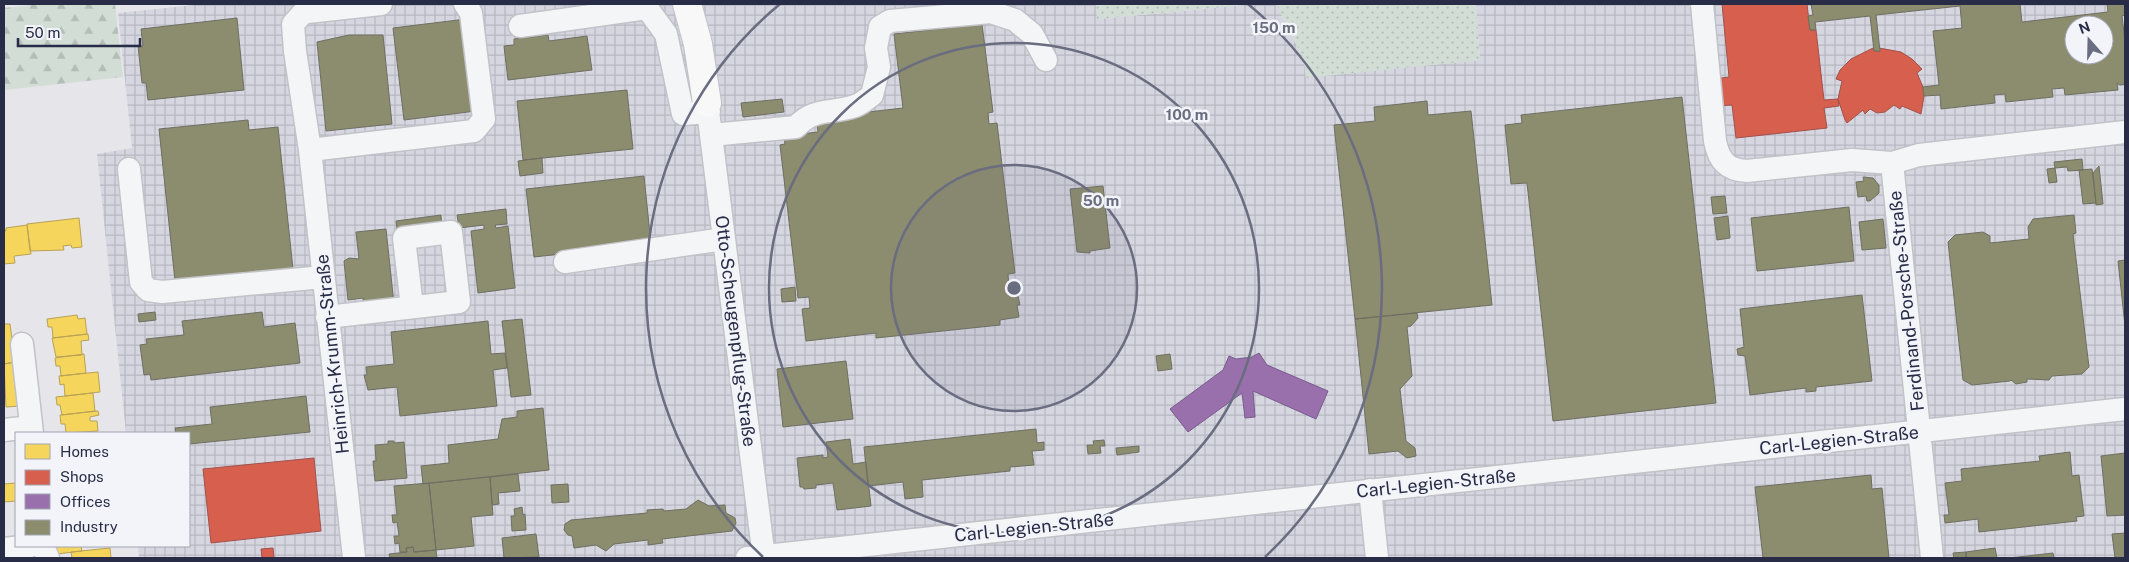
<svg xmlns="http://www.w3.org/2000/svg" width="2129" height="562" font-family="'Public Sans',sans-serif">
  <defs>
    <pattern id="industrial-grid" width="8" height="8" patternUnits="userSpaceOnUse" patternTransform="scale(1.25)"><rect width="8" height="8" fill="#d5d6e0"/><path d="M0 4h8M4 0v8" fill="none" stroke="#b7b8c2"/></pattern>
    <pattern id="grass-dots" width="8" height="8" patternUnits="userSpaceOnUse" patternTransform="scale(1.25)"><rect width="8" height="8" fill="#d2ddd5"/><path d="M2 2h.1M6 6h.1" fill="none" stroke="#b4beb8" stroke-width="1.8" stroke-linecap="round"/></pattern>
    <pattern id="forest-firs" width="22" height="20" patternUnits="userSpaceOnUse" patternTransform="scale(1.25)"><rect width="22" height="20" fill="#d2ddd5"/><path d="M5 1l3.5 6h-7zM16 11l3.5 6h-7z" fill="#b4beb8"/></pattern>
  </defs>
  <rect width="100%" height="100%" fill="#e5e5ea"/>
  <path fill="url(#industrial-grid)" fill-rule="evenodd" d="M204,4h892l2,15 158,-15h20l28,56 2,17 174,-17 -4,-56h649v554h-1986l-1,-12h51v-113h-63l-29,-279 35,-6 -14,-135zM2074,25h30v30h-30z"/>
  <path fill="url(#grass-dots)" d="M1096,4h160l-159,15z
    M1276,4h200l4,56 -174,18 -2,-18z"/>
  <path fill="url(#forest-firs)" d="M40,4h75l8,73 -119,13v-82z"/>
  <path fill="#f6d55c" stroke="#b8a256" d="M79,218l3,29 -10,1 -1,-3 -8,1 1,4 -34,1 -3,-27z
    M27,225l4,29 -17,2 1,7 -11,1v3v-36h2v-3z
    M77,315l1,4 7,-1 2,16 -34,4 -1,-11h-4l-1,-8z
    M4,324h6l5,38 -11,2z
    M88,334l1,6 -8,1 1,14 -26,2 -4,-19z
    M84,354l2,19 -25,3 -1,-10h-4l-1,-8z
    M15,362l5,44 -14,1 -2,-43z
    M98,372l2,20 -35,4 -1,-12 -4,1 -1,-9z
    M93,393l2,18 -33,4 -2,-10h-3l-1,-8z
    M98,411l1,4 -9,2v4h7l1,10 -32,2 -1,-9h-4l-1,-9z
    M16,483v18l-12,1v-18z
    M56,546h25l1,5 -25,3z
    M110,548l1,10h-39l-1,-6z"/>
  <path fill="#d6604d" stroke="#a2504b" d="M1722,4h85l3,26h6l8,70 14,-1 1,7 -15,2 3,20 -91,10 -4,-33 -16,1 -3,-27 16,-2z
    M1873,48l1,3h6l-1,-3 22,4 11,7 10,10 -5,4 6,14 1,9 -3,18 -19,-8 -2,3 -6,-4 -9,7 -8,1 -7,-4 -5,5 -2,-4 -16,13 -2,-3 -7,-21 4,-18 -6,-2 4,-9 11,-11z
    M314,458l7,73 -110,12 -8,-74z
    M273,548l1,10h-12l-1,-9z"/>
  <path fill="#9970ab" stroke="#775c8d" d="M1259,353l8,12 61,26 -12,28 -63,-28 2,26 -10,1 -3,-25 -54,39 -18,-23 53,-39 6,-14 7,3 16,-2z"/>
  <path fill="#8c8c6e" stroke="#6e6f62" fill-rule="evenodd" d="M1811,4h209l2,18 86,-10 -1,-8h18v11l-3,1 3,25v43l-5,1 -3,-2 1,7 -53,5 -1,-7 -12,1 1,8 -47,5 -1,-8 -11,1 1,8 -54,6 -1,-14 -16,1 -1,-9 16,-2 -6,-54 29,-3 -2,-22 -84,9 4,36h-6l-4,-35 -55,6 1,8h-6l-2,-14 5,-1zM2074,25h30v30h-30z
    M237,18l7,72 -96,10 -2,-17h-4l-4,-37h5l-2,-17z
    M466,19l10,92 -72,9 -11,-92z
    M982,24l11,88 -5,1 1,11 8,-1 18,150 -7,1 1,14 7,-1 4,18h-3l2,12 -19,3v5l-124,13v-5l-70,8 -4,-32 8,-1 -1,-11 -11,1 -18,-153 5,-1 -1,-8 34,-4 -2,-14 87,-10 -9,-74z
    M349,35h34l9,89 -66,7 -9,-89z
    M548,35l1,6 38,-5 5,34 -84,10 -4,-34 10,-1v-6z
    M627,90l6,59 -110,11 -6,-59z
    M1682,97l34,306 -163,18 -26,-238 -16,1 -6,-59 17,-2 -1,-8z
    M782,99l2,13 -41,5 -2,-14z
    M1427,101l1,14 43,-4 21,194 -137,14 -21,-194 41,-4 -1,-14z
    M248,120l1,10 29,-3 15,142 -118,12 -16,-152z
    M542,158l1,15 -23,3 -2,-15z
    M2082,159l1,11 -15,1 -1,-4 -12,1 -1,-6z
    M2099,166l4,38 -7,1 -3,-32z
    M2055,168l2,14 -8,1 -2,-14z
    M2092,169l4,34 -13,1 -4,-34z
    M644,176l7,68 -117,13 -8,-68z
    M1863,177l10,1 6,7v8l-9,8h-3l-1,-5 -8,1 -2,-15 8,-1z
    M1103,186l7,62 -20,3v2l-13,-1 -7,-63z
    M1725,196l2,17 -14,1 -2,-17z
    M1849,207l5,54 -97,10 -6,-53z
    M506,209l1,15 -12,1 1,3 12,-2 7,62 -37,5 -7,-62 13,-2v-4l-25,3 -2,-13z
    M441,215l1,14 -44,6 -2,-14z
    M2074,215l2,18 -3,1 16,133 -7,7 -30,2 -3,4 -22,-1v3l-11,2 -5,-4 -1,1 -38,4 -9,-5 -15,-138 7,-7 28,-3 7,4v7l39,-4 -1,-12 5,-8z
    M1728,216l2,22 -13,2 -3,-22z
    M1883,219l3,29 -24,2 -3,-28z
    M386,229l8,75 -30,3 -1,-9 -15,2 -4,-39 5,-3 10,1 -3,-27z
    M2125,260v66l-7,-65z
    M795,287l1,14 -14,1 -1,-13z
    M1862,295l10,86 -56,6v4l-10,1v-4l-56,7 -5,-39 -7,-1 -1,-6 7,-2 -4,-38z
    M155,312l1,8 -17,2 -1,-8z
    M262,312l2,15 31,-4 5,40 -149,17 -1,-6 -6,1 -4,-30 7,-1 -1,-5 38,-4 -2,-14z
    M1417,313l1,5 -7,8 -4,1 5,49 -12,13 6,52 9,7 1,8 -9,2 -9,-7 -29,3 -14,-135z
    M522,319l9,76 -20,2 -9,-76z
    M488,321l3,33 14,-1 2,15 -14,2 4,36 -97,10 -3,-29 -29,3 -4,-15h3l-1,-8 28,-3 -3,-32z
    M1170,354l2,15 -14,2 -2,-15z
    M846,361l7,58 -70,8 -6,-58z
    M306,396l4,36 -121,12v-11h-13l-1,-5 37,-4 -2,-17z
    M543,408l6,62 -126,14 -2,-18 28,-3 -1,-18 50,-6 4,-20 15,-2v-6z
    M1036,429l1,14 7,-1v8l-12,1 2,14 -24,2v4l-88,9 1,17 -18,2 -2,-17 -35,4 -4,-39z
    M850,439l3,25 13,-2 5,44 -34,4 -4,-27 -17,2v3l-12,1 -1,-2h-3l-3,-29 26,-3v3l5,-1 -2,-15z
    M1104,440l1,6h-5l1,7 -13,1 -1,-9h7l-1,-4z
    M388,441h6v2l10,-1 3,36 -32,3 -2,-20h3l-1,-16 13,-1z
    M1139,446v6l-22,3 -1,-7z
    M2070,452l2,24 7,-1 5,41 -8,1 1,4 -98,11 -1,-13 -33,4 -1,-8h5l-4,-32 17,-2 -1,-12 79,-8 -1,-5z
    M2125,453v62l-18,1 -6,-60z
    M518,474l2,17 -22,2 1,11 -7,1 -2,-28z
    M1871,475l1,14 10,-1 7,70h-126l-8,-71z
    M490,477l3,38 -22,2 3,29 -38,4 -7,-67z
    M429,483l7,67 -22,2 -1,-5 -7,1 1,4h-7l-1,-9 -4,1 -1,-8h5l-2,-14 -4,1 -1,-8h5l-3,-29z
    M568,484l1,18 -17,1 -1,-18z
    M698,500l11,6 16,-1 1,8 9,5 1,5 -4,8 -70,8 1,4 -15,2v-5l-34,4 -8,7 -10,-6 -22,3 -2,-12 -4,-1 -4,-5 1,-6 6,-4 76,-7v-3l16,-1 1,2 22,-2z
    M522,507l1,8 2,-1 1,16 -14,1 -1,-15h4l-1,-7z
    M2125,533v25h-10l-3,-24z
    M536,534l3,23 -35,1 -2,-20z
    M413,547l1,5 22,-2 1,8h-47l-1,-4 18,-2 -1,-4z
    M1995,548l2,10h-31v-6z
    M1966,552v6h-12l-1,-5z
    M2053,553l1,5h-44z"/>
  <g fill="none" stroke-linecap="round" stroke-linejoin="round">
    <defs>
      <path id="minor" d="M1702,4l13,137c4,20 12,29 32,30l105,-11 40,3 27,-8 206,-23
        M520,26l127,-18 19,26 17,80 26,-2
        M707,103l57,455
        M711,135l85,-8c18,-20 36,-13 59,-21 6,-2 12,-7 17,-11l7,-28 -3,-19 4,-21 10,-6 101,-9 24,8 17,14 14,26
        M310,150l164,-19 10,-12 -13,-106 -6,-9
        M1892,163l40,395
        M129,169l12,113 7,8 14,2 161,-15
        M565,262l159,-23
        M327,317l132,-15 -8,-70 -47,6 8,69
        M22,344l10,89
        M4,430l27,-3
        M1370,490l7,68
        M43,546l5,12
        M4,549l26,-3
        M354,558l-44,-408 -15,-99 -2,-27 9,-10 5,-2 74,-8
        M747,558l1378,-149"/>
      <path id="major" d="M687,4l11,40 9,59"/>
    </defs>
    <use href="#minor" stroke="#c2c2c8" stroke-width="25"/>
    <use href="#major" stroke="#c0c2c8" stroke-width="30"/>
    <use href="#minor" stroke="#f4f5f7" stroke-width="22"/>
    <use href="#major" stroke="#f8f8f8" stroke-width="28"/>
  </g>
  <circle cx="1014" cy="288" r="123" fill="#6a6d80" fill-opacity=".12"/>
  <g fill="none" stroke="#6a6d80" stroke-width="2.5">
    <circle cx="1014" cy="288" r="123"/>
    <circle cx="1014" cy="288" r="245"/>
    <path d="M763 557A368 368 0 0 1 780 4M1248 4A368 368 0 0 1 1265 557"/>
  </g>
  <g text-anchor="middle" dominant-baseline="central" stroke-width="5" stroke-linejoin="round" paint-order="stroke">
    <g font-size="18" fill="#282c47" stroke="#f3f4f9">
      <text transform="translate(1906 301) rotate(-96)">Ferdinand-Porsche-Straße</text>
      <text transform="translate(736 331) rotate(83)">Otto-Scheugenpflug-Straße</text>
      <text transform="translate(332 354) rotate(-96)">Heinrich-Krumm-Straße</text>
      <text transform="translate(1839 440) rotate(-6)">Carl-Legien-Straße</text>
      <text transform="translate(1436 483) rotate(-6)">Carl-Legien-Straße</text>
      <text transform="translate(1034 527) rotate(-6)">Carl-Legien-Straße</text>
    </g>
  </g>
  <circle cx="1014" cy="288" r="8" fill="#6a6d80" stroke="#f3f4f9" stroke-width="2.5"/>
  <g font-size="15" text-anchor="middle" font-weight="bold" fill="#6a6d80" stroke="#f3f4f9" stroke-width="5" stroke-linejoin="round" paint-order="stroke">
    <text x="1274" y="33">150 m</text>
    <text x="1187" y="120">100 m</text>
    <text x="1101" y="206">50 m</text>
  </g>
  <rect width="2129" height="562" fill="none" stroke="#282c47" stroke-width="10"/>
  <rect x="15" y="432" width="175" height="115" fill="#f3f4f9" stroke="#a2a4b2"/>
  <rect x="25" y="444" width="25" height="15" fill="#f6d55c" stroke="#a2a4b2"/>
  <text x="60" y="457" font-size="15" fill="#282c47">Homes</text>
  <rect x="25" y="470" width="25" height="15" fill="#d6604d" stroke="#a2a4b2"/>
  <text x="60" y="482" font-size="15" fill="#282c47">Shops</text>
  <rect x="25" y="494" width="25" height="15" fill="#9970ab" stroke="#a2a4b2"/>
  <text x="60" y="507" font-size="15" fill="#282c47">Offices</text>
  <rect x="25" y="520" width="25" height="15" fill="#8c8c6e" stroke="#a2a4b2"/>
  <text x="60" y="532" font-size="15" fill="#282c47">Industry</text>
  <g transform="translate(2089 40) rotate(340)"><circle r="24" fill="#f3f4f9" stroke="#a2a4b2"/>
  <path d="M0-4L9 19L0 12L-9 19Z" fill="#6a6d80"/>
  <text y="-8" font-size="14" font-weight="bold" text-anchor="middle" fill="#282c47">N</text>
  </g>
  <path d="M18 38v8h122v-8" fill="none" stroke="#282c47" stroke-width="2.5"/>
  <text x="25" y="38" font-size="15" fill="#282c47" stroke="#f3f4f9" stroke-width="4" paint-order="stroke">50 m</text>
</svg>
